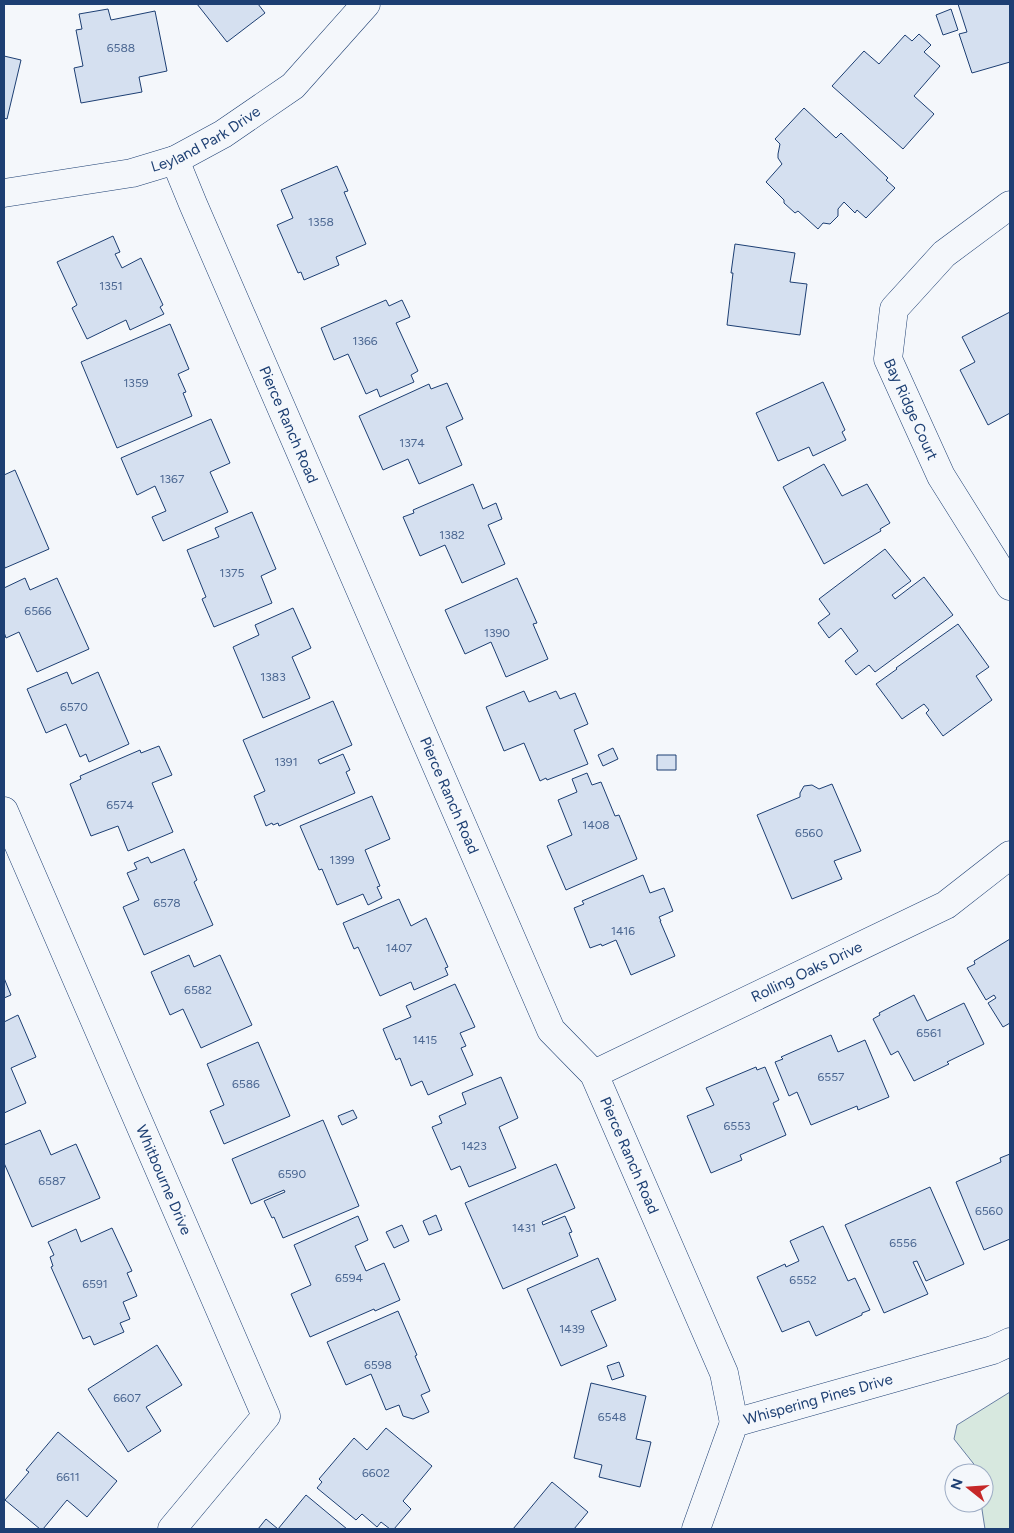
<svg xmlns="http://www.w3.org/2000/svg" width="1014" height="1533" font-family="Figtree,sans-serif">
  <rect width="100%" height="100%" fill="#f4f7fb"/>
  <path fill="#d7e8df" stroke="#687fa3" d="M1010,1392v137h-25l-4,-26h3v-30h-7v-5l-23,-29 3,-14z"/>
  <path fill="#d5e0f0" stroke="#1d3f73" d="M197,4h61l7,9 -38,29z
    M958,4h52v58l-38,11 -13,-39 8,-2z
    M108,9l3,11 44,-9 12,60 -28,6 3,15 -61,11 -7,-35 9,-2 -7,-36 6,-1 -3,-15z
    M951,9l7,21 -15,5 -7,-20z
    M919,34l12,11 -7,7 16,14 -26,30 20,18 -31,35 -71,-63 32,-35 15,13 26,-29 7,6z
    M4,56l17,4 -14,59 -3,-1z
    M804,108l32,30 5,-5 47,45 -2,2 9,8 -29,30 -9,-8 -2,3 -11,-11 -6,7v7l-8,8 -7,-1 -5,6 -20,-18 -3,2 -11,-10v-3l-18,-18 16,-18 -4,-6v-4l2,-10 -5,-5z
    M337,166l11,25 -4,1 22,52 -30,13 3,8 -35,15 -3,-8 -3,1 -21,-48 16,-7 -12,-28z
    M113,236l7,16 -5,2 7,14 19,-10 22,47 -3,2 4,7 -34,16 -4,-10 -39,19 -15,-31 5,-3 -20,-43z
    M735,244l60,9 -5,29 17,2 -7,51 -73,-10 6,-52h-2z
    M386,300l3,6 13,-6 8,17 -14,6 22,48 -7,4 3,7 -34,15 -3,-8 -11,5 -18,-40 -14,6 -13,-32z
    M1010,312v101l-22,12 -28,-55 15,-8 -13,-25z
    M170,324l19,45 -11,5 8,18 -3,1 9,23 -75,32 -36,-86z
    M823,382l22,48 -3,2 4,8 -33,16 -4,-9 -31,14 -22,-48z
    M447,383l16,36 -17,8 16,38 -43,19 -11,-25 -25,11 -24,-54 70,-32 2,5z
    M211,419l19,44 -20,9 18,40 -65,29 -11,-24 14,-6 -11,-25 -18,9 -16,-37z
    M824,464l18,32 25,-12 23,39 -10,6 1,2 -57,33 -41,-77z
    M15,470l34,79 -44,19 -1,-4v-89z
    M473,484l10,25 13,-6 6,16 -14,6 17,39 -43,19 -17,-38 -25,11 -17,-39 11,-4 -1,-3z
    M252,512l24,57 -15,7 11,27 -58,24 -12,-28 4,-2 -19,-47 32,-13 -4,-9z
    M885,549l26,32 -19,14 3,4 29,-22 29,38 -78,57 -6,-7 -13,10 -11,-14 13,-10 -17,-23 -12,10 -11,-15 12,-9 -11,-15z
    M25,578l5,12 27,-12 32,71 -52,23 -18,-40 -13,6 -2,-6v-44z
    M517,578l20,45 -4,1 15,35 -42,18 -15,-35 -26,12 -20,-44z
    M293,608l18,40 -19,9 18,41 -47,20 -30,-71 26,-12 -4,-10z
    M958,624l31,43 -13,9 16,24 -49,36 -17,-23 3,-3 -5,-6 -22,15 -26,-35 21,-15 -1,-1z
    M67,672l5,12 26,-12 31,72 -40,18 -3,-8 -6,3 -14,-33 -20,9 -19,-44z
    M524,691l5,11 27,-11 4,8 15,-6 13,31 -14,6 14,34 -41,16 -1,-2 -6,3 -16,-38 -20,8 -18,-44z
    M333,701l19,44 -34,15 2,4 23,-10 7,16 -4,2 9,21 -76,33 -1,-3 -5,2 -1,-2 -6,3 -12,-30 11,-5 -22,-51z
    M159,746l13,29 -20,8 21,49 -45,19 -10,-25 -27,10 -21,-52 11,-5 -1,-3 60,-26 1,3z
    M613,748l5,11 -15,7 -5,-11z
    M657,755h19v15h-19z
    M587,773l5,12 9,-3 14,34 4,-1 18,44 -71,31 -19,-44 25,-11 -14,-35 19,-8 -5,-13z
    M832,784l29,67 -27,10 8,18 -50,20 -35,-84 43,-18v-4l4,-7 8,-1 7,4z
    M372,796l18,43 -25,11 15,36 -3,1 5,11 -14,7 -5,-11 -26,11 -15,-36 -3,1 -19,-44z
    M184,849l13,31 -3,2 19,43 -69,30 -21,-48 16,-7 -12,-27 10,-4 -3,-6 14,-6 3,6z
    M643,875l7,18 14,-5 9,23 -14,6 2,4h-1l15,35 -44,19 -15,-35 -14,6 -1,-2 -11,4 -16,-40 10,-4 -2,-3z
    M399,899l12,27 15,-8 22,49 -3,1 3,7 -34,15 -3,-8 -31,14 -22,-49 -4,2 -11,-26z
    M1010,939v84l-7,4 -15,-24 8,-5 -2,-3 -8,5 -19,-32 8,-4 -1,-3z
    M189,955l5,12 26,-12 32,70 -51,23 -18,-39 -13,6 -19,-43z
    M4,978l7,17 -7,3z
    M455,984l20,43 -15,6 6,13 -5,2 12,27 -45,20 -6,-14 -11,5 -11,-28 -4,2 -13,-31 28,-12 -5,-11z
    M914,995l13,26 37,-18 20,41 -37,18 2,2 -35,17 -16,-30 -7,4 -18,-36 7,-4 -1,-2z
    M18,1015l18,42 -25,11 15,35 -22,10v-91z
    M831,1035l7,17 27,-12 24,57 -31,13 -1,-4 -46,19 -14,-33 -8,4 -14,-34 8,-3 -2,-2z
    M258,1042l32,74 -66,28 -14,-33 14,-6 -17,-41z
    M756,1067l1,3 8,-3 14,33 -6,3 13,32 -46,20 2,5 -31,13 -24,-57 27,-11 -8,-17z
    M501,1077l17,41 -19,9 17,41 -47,19 -9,-21 -9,4 -19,-43 10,-4 -3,-7 27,-12 -4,-11z
    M353,1110l4,8 -15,7 -4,-9z
    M323,1120l36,86 -76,32 -9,-21 -2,1 -8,-17 21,-9 -1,-2 -33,14 -19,-45z
    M40,1130l11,25 25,-11 24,54 -68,29 -28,-64v-18z
    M1010,1154v85l-26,11 -28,-68 45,-20 -1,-4z
    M556,1164l19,44 -33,14 1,3 22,-9 7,16 -3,1 9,23 -75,33 -38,-86z
    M930,1187l34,77 -38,17 -9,-20 -4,1 15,32 -44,19 -39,-88z
    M436,1215l6,15 -13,5 -6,-14z
    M358,1216l10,24 -13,6 11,25 18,-8 16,37 -25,11 -1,-2 -64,28 -19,-43 20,-9 -17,-40z
    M402,1225l7,16 -15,7 -8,-16z
    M823,1226l25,55 7,-3 15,32 -8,3v2l-46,21 -7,-15 -27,11 -25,-55 28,-13 1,3 13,-6 -9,-20z
    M112,1228l20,43 -5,2 10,23 -14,6 7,17 -10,4 4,9 -30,13 -4,-9 -7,3 -32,-72 2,-1 -3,-9 4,-2 -6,-13 28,-13 5,13z
    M598,1258l18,42 -25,11 16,35 -46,20 -34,-77z
    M398,1311l19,44 -2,1 15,35 -9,4 8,17 -16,7 -10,-3 -4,-11 -13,5 -15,-36 -25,11 -19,-43z
    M157,1345l25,40 -36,22 15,24 -33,21 -40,-63z
    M619,1362l5,14 -12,4 -5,-14z
    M591,1383l55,13 -10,43 15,3 -11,45 -41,-10 3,-12 -28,-7z
    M386,1428l46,38 -29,35 8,8 -17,20h-4l-9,-7 -4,5 -15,-13 -6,6 -39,-32 5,-6 -3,-3 35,-41 13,12z
    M58,1432l59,49 -30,36 -20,-17 -24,29h-3l-35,-29 24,-28 -3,-2z
    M552,1482l36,30 -14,17h-61z
    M306,1495l41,34h-89l8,-10 12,10z"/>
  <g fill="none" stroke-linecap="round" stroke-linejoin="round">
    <defs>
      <g id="minor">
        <path id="s1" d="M175,160l18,44 358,826 43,44 130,299 10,50"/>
        <path id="s2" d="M4,193l128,-20 43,-13 48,-26 70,-48 73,-82"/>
        <path id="s3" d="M1010,205l-66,49 -50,55 -6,50 53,117 69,110"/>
        <path id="s4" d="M4,811l262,605 -94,113"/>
        <path id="s5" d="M594,1074l352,-169 64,-50"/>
        <path id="s6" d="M696,1529l38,-106 259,-73 17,-8"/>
      </g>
    </defs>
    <use href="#minor" stroke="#1d3f73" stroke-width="29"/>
    <use href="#minor" stroke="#f4f7fb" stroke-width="28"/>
  </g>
  <g text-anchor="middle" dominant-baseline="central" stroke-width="4" stroke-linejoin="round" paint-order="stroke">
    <g font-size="12" fill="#4b6792">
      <text x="121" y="48">6588</text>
      <text x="321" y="222">1358</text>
      <text x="111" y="286">1351</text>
      <text x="365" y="341">1366</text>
      <text x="136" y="383">1359</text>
      <text x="412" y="443">1374</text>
      <text x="172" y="479">1367</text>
      <text x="452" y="535">1382</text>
      <text x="232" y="573">1375</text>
      <text x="38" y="611">6566</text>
      <text x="497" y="633">1390</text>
      <text x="273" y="677">1383</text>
      <text x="74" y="707">6570</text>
      <text x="286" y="762">1391</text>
      <text x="120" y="805">6574</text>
      <text x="596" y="825">1408</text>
      <text x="809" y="833">6560</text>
      <text x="342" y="860">1399</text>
      <text x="167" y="903">6578</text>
      <text x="623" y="931">1416</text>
      <text x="399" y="948">1407</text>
      <text x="198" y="990">6582</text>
      <text x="929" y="1033">6561</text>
      <text x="425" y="1040">1415</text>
      <text x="831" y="1077">6557</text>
      <text x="246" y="1084">6586</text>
      <text x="737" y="1126">6553</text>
      <text x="474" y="1146">1423</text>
      <text x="292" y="1174">6590</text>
      <text x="52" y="1181">6587</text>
      <text x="989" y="1211">6560</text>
      <text x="524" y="1228">1431</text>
      <text x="903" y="1243">6556</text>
      <text x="349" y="1278">6594</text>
      <text x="803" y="1280">6552</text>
      <text x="95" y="1284">6591</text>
      <text x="572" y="1329">1439</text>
      <text x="378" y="1365">6598</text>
      <text x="127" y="1398">6607</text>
      <text x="612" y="1417">6548</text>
      <text x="376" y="1473">6602</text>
      <text x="68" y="1477">6611</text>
    </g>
    <g font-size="15" fill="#1d3f73" stroke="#f4f7fb">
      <text stroke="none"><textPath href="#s2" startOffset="211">Leyland Park Drive</textPath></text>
      <text stroke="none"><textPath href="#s3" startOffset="262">Bay Ridge Court</textPath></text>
      <text stroke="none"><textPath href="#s1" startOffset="288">Pierce Ranch Road</textPath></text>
      <text stroke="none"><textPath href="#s1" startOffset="692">Pierce Ranch Road</textPath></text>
      <text stroke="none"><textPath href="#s5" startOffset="236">Rolling Oaks Drive</textPath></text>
      <text stroke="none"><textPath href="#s1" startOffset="1098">Pierce Ranch Road</textPath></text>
      <text stroke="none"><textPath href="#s4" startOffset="402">Whitbourne Drive</textPath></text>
      <text stroke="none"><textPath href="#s6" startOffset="200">Whispering Pines Drive</textPath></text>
    </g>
  </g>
  <rect width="1014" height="1533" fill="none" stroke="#1d3f73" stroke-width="10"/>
  <g transform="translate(969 1488) rotate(287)"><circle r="24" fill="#f4f7fb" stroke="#9eadc5"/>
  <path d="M0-4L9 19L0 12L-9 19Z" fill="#c62828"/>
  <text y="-8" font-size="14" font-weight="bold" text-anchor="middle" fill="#1d3f73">N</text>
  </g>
</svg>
